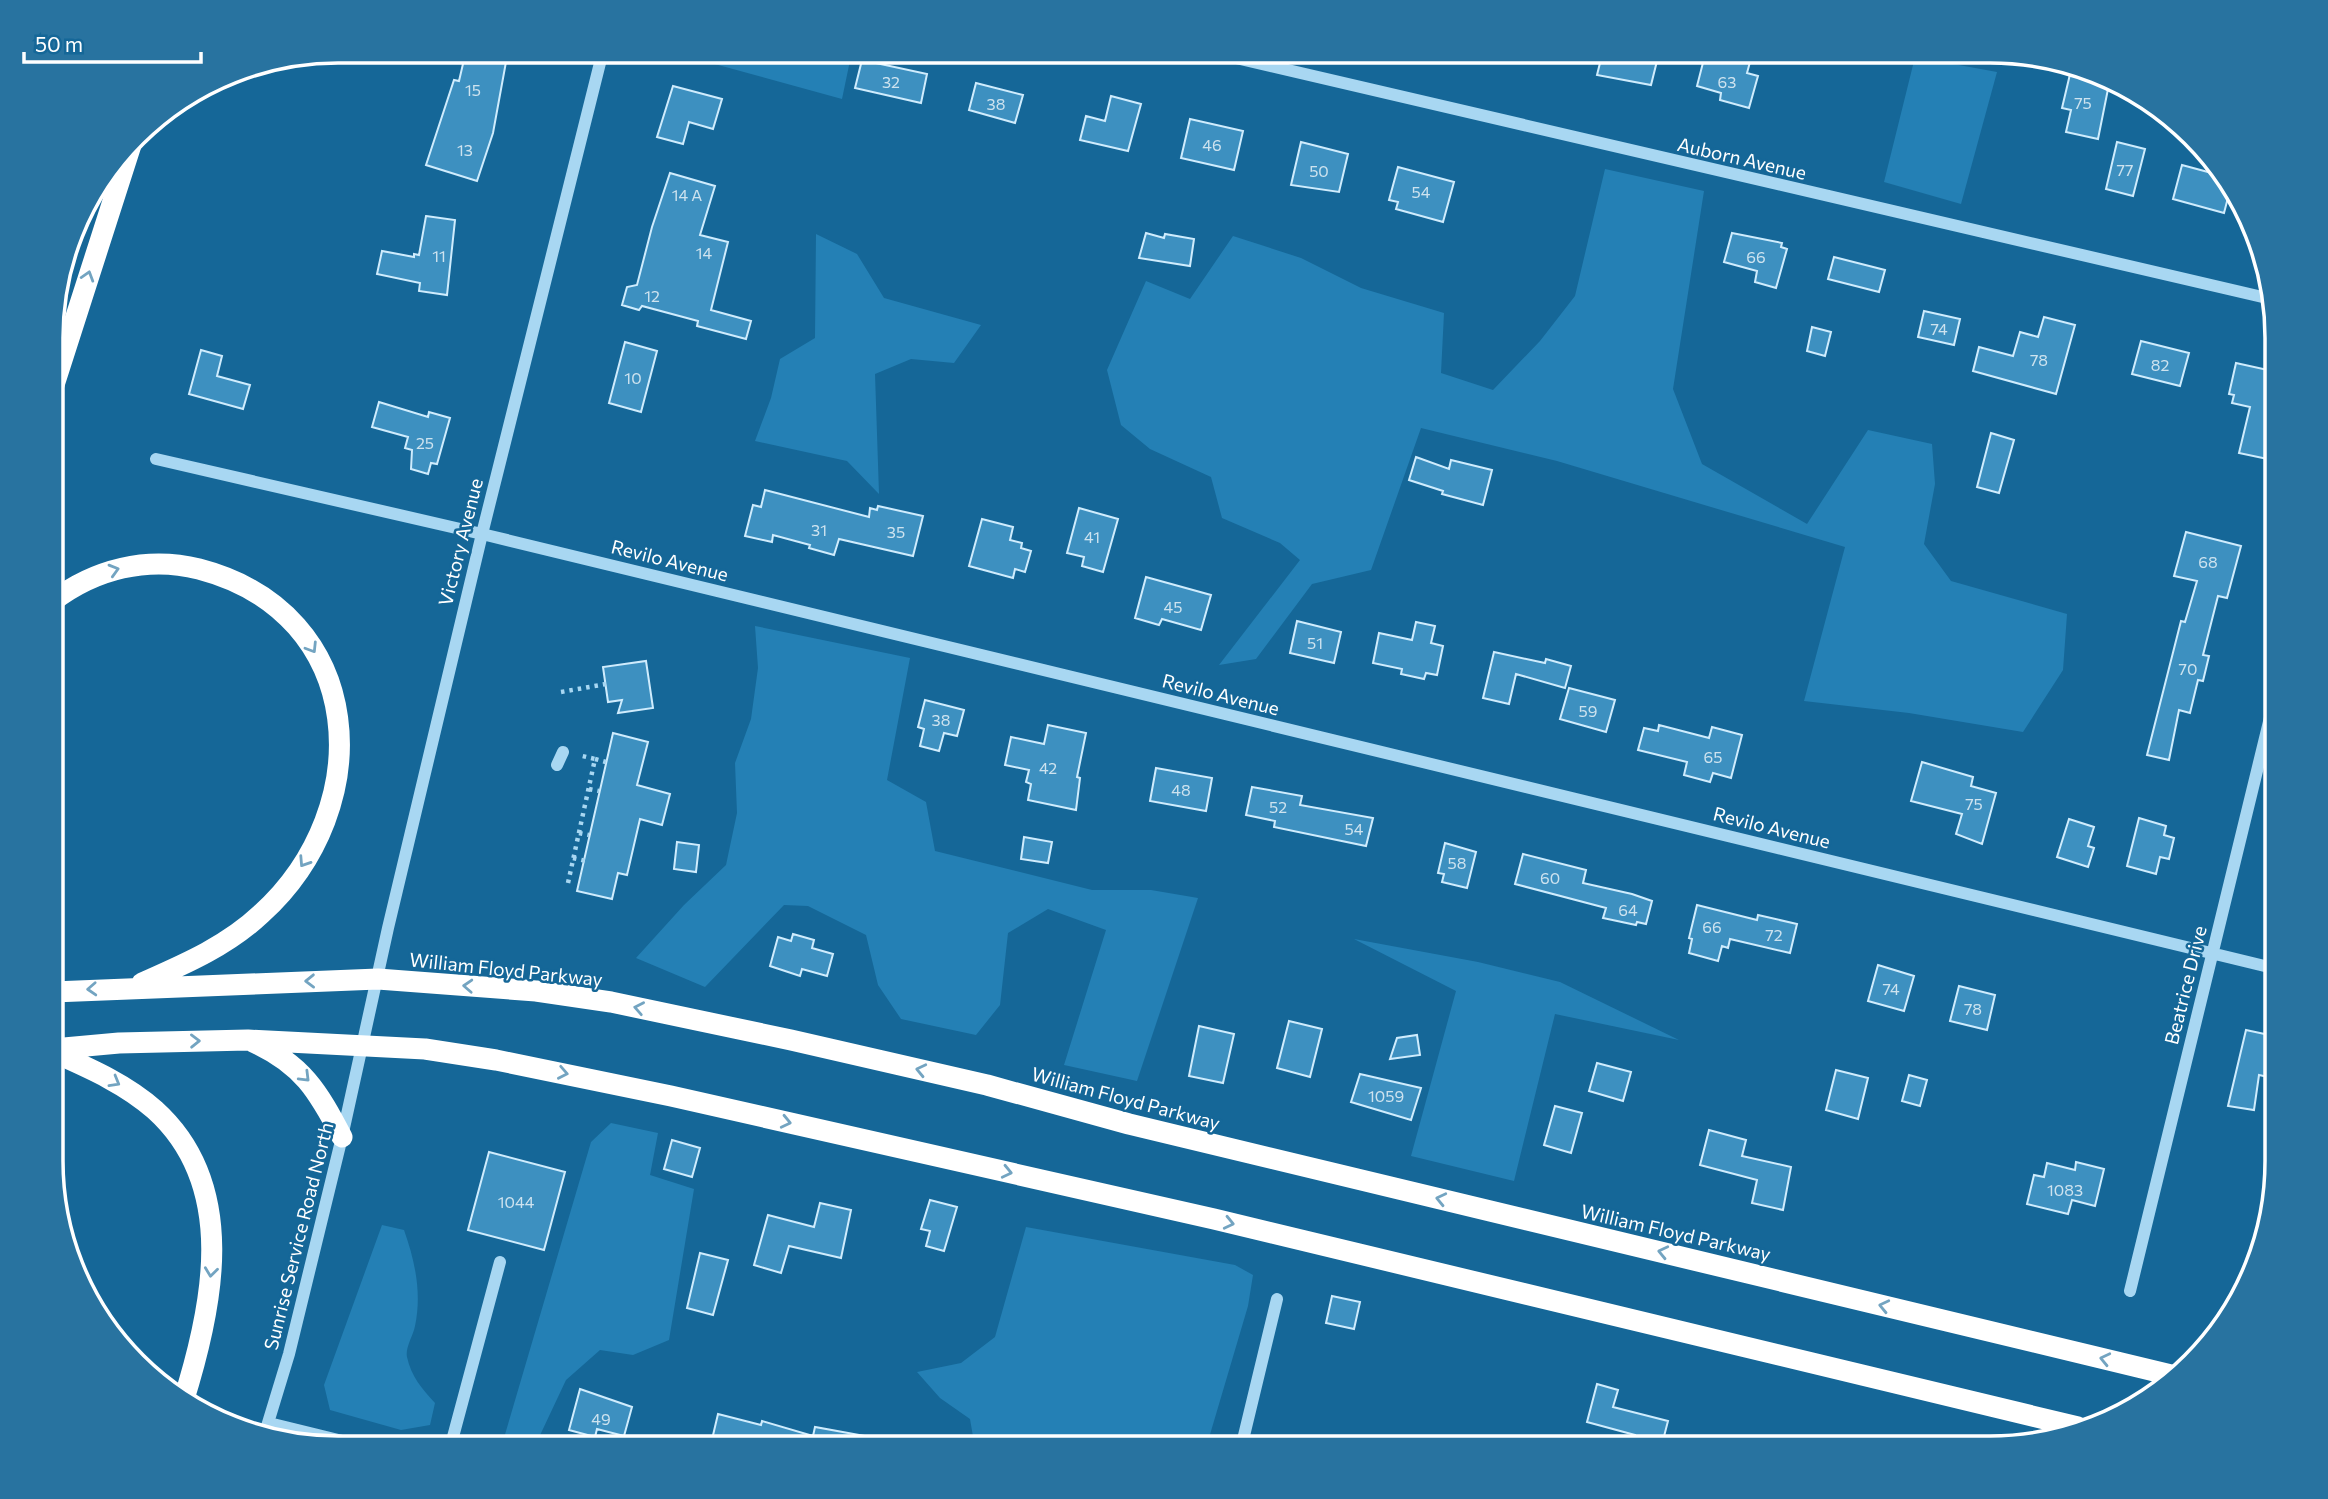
<svg xmlns="http://www.w3.org/2000/svg" width="2328" height="1499" font-family="Commissioner,sans-serif">
  <rect width="100%" height="100%" fill="#156798"/>
  <path fill="#2480b5" d="M667,51h185l-10,48z
    M1915,57l82,15 -36,132 -77,-22z
    M1605,169l99,22 -31,198 29,75 105,60 61,-94 64,14 3,40 -11,60 27,37 116,33 -4,56 -40,62 -114,-19 -105,-12 41,-154 -288,-86 -136,-33 -50,142 -59,14 -56,75 -37,6 81,-105 -20,-17 -58,-25 -11,-41 -61,-28 -29,-24 -14,-55 39,-89 44,18 43,-63 68,22 60,30 83,25 -3,60 52,17 47,-49 35,-45z
    M816,234l41,20 27,44 97,27 -27,38 -43,-4 -36,15 4,120 -32,-33 -92,-20 16,-43 9,-39 35,-21z
    M755,626l155,32 -23,122 39,22 9,49 157,39h59l47,8 -61,183 -73,-16 42,-135 -58,-21 -40,24 -8,72 -24,30 -75,-16 -23,-34 -12,-50 -58,-29 -24,-1 -79,82 -69,-29 48,-53 42,-40 11,-52 -2,-50 16,-44 7,-51z
    M1354,939l124,23 82,20 119,58 -124,-26 -41,167 -103,-25 45,-165z
    M611,1123l47,10 -8,42 44,14 -25,151 -36,15 -33,-5 -34,30 -32,68h-33l90,-306z
    M382,1225l22,5c11,31 18,63 11,96 -2,10 -10,22 -8,31 4,19 15,32 28,46l-5,22 -29,5 -71,-20 -6,-25z
    M1026,1227l209,38 18,10 -5,31 -42,142h-231l-5,-29 -30,-21 -23,-26 44,-9 34,-26z"/>
  <path fill="#3d90c0" stroke="#cfecfd" stroke-width="2" d="M466,51h42l-15,82 -16,48 -51,-16 28,-85 5,1z
    M1603,51h42l-2,7 14,3 -6,24 -54,-10z
    M1706,51h47l-6,22 11,3 -9,32 -29,-8 1,-7 -24,-7z
    M862,60l65,14 -6,29 -66,-15z
    M2079,65l31,14 -12,60 -32,-7 5,-22 -9,-2 9,-38 6,1z
    M976,83l47,12 -8,28 -46,-13z
    M673,86l49,13 -9,30 -24,-7 -6,22 -26,-7z
    M1111,96l30,8 -13,47 -48,-11 6,-24 19,5z
    M1190,119l53,12 -9,39 -53,-12z
    M1301,142l47,12 -9,38 -48,-7z
    M2117,142l28,7 -12,47 -27,-7z
    M2211,164l20,22 -7,27 -51,-14 9,-34 26,7z
    M1398,167l56,15 -11,40 -47,-13 2,-7 -9,-2z
    M670,173l45,13 -15,49 28,7 -17,68 40,11 -5,18 -49,-13 1,-5 -56,-15 -3,4 -17,-5 5,-18 10,-2 15,-58z
    M426,216l29,4 -8,75 -28,-4 1,-8 -43,-9 5,-23 32,6v-3l5,1z
    M1146,233l18,5 1,-4 29,5 -4,27 -51,-8z
    M1732,233l50,10 -1,4 6,2 -11,39 -21,-6 2,-11 -33,-9z
    M1834,257l51,13 -6,22 -51,-13z
    M1924,311l36,8 -6,26 -36,-8z
    M2044,317l31,8 -19,69 -83,-23 6,-24 34,9 7,-24 18,5z
    M1812,327l19,5 -6,24 -18,-5z
    M2141,341l48,12 -9,33 -48,-12z
    M625,342l32,9 -16,61 -32,-9z
    M201,350l21,6 -5,20 33,9 -7,24 -54,-15z
    M2236,363l41,9v89l-38,-8 11,-46 -18,-4 2,-8 -5,-1z
    M379,402l49,15 1,-5 21,6 -13,46 -6,-1 -3,11 -17,-5 1,-19 -7,-2 3,-11 -36,-10z
    M1991,433l23,7 -15,53 -22,-6z
    M1416,457l33,12 2,-9 41,10 -9,35 -41,-11 1,-3 -34,-11z
    M765,490l104,27 1,-9 7,2 1,-4 45,10 -10,40 -74,-17 -5,16 -25,-7 1,-3 -37,-10 -1,7 -27,-6 8,-31 8,2z
    M1079,508l39,11 -15,53 -21,-6 2,-9 -17,-4z
    M982,519l31,8 -3,13 12,3 -1,5 10,3 -6,21 -10,-3 -2,9 -44,-12z
    M2186,532l55,14 -14,52 -9,-2 -15,59 6,1 -6,25 -5,-1 -8,33 -11,-3 -10,50 -22,-5 34,-134 4,1 12,-41 -23,-5z
    M1146,577l65,18 -10,35 -39,-11 -3,6 -24,-7z
    M1297,621l44,11 -7,31 -44,-10z
    M1416,622l19,4 -4,17 12,3 -6,29 -11,-2 -2,6 -23,-5 1,-5 -29,-6 6,-30 33,7z
    M1494,652l51,11 1,-4 25,7 -6,22 -49,-14 -7,30 -26,-6z
    M646,661l7,47 -35,5 4,-13 -14,2 -5,-35z
    M1569,688l46,12 -9,32 -46,-13z
    M925,700l39,10 -7,26 -13,-3 -5,18 -19,-5 4,-17 -6,-2z
    M1048,725l38,8 -9,44 3,1 -4,32 -48,-10 3,-16 -5,-2 3,-12 -24,-5 6,-28 33,7z
    M1659,725l50,13 3,-11 30,8 -11,43 -18,-5 -3,9 -26,-7 3,-13 -49,-12 6,-22 14,3z
    M613,733l35,9 -11,43 33,9 -8,31 -22,-6 -13,56 -9,-2 -6,26 -35,-8z
    M1922,762l51,15 -2,9 25,7 -14,51 -26,-10 6,-20 -51,-13z
    M1156,768l56,10 -6,33 -56,-10z
    M1252,787l50,9 -2,9 73,13 -7,28 -92,-19 1,-6 -29,-6z
    M2139,818l27,8 -2,9 10,3 -5,21 -9,-2 -4,17 -29,-8z
    M2069,819l25,8 -6,19 6,2 -6,19 -31,-10z
    M1024,837l28,5 -4,21 -27,-4z
    M677,842l22,3 -3,27 -22,-3z
    M1445,843l31,9 -9,36 -25,-6 2,-8 -6,-1z
    M1523,854l63,16 -3,13 49,11 20,7 -6,23 -9,-2 -1,3 -33,-7 3,-10 -91,-24z
    M1697,905l60,15 1,-5 39,9 -7,29 -60,-14 -2,9 -6,-2 -4,15 -29,-8 3,-14 -3,-1z
    M793,934l21,6 -2,8 21,6 -6,22 -25,-7 -2,7 -30,-10 8,-29 13,4z
    M1878,965l36,11 -10,35 -36,-10z
    M1959,986l36,9 -8,35 -37,-9z
    M1289,1021l33,8 -12,48 -33,-9z
    M1199,1026l35,8 -11,49 -34,-7z
    M2246,1030l28,6 -3,15 6,1v27l-18,-4 -5,35 -26,-4z
    M1417,1035l3,20 -30,4 7,-21z
    M1597,1063l34,9 -8,29 -34,-10z
    M1836,1070l32,8 -10,41 -32,-9z
    M1360,1074l61,14 -10,32 -60,-18z
    M1909,1075l18,5 -7,26 -18,-5z
    M1555,1106l27,7 -11,40 -27,-8z
    M1709,1130l37,10 -4,16 49,11 -8,43 -31,-7 5,-23 -57,-15z
    M672,1140l28,8 -8,29 -28,-8z
    M489,1152l76,20 -21,78 -76,-20z
    M2076,1162l28,7 -9,37 -23,-6 -4,14 -41,-10 7,-29 10,2 3,-14 28,7z
    M930,1200l27,7 -13,44 -18,-5 4,-15 -9,-2z
    M820,1203l31,7 -10,48 -52,-12 -8,27 -27,-8 14,-50 46,12z
    M700,1253l28,7 -15,55 -26,-7z
    M1332,1296l28,6 -6,27 -28,-6z
    M1597,1384l21,6 -5,17 55,14 -7,27h-30l4,-13 -48,-13z
    M580,1389l52,18 -8,29 -27,-7 -2,8 -26,-7z
    M718,1414l43,11 1,-4 51,15 2,-9 61,11 -1,10h-165z"/>
  <g fill="none" stroke-linecap="round" stroke-linejoin="round">
    <path stroke="#a8d7f2" stroke-width="4.5" stroke-dasharray="3.5 5" stroke-linecap="butt" d="M561,692l45,-8
      M595,759l11,3
      M589,789l10,2
      M579,833l10,2
      M573,858l13,3
      M568,883l27,-124 -17,-4"/>
    <path stroke="#a8d7f2" stroke-width="12" d="M1206,51l1065,248
      M156,459l326,75 1795,435
      M557,765l6,-13
      M2130,1291l147,-602
      M269,1423l102,25
      M264,1436l25,-82 53,-217 46,-209 94,-394 121,-483
      M450,1448l50,-186
      M1241,1448l36,-149"/>
    <path stroke="#fff" stroke-width="21" d="M53,388l78,-243
      M53,601c42,-32 94,-45 146,-32 169,44 180,238 62,345 -34,32 -76,50 -119,69
      M53,992l325,-13 158,12 75,11 180,38 196,45 142,39 1042,251
      M253,1042c49,22 65,49 89,95
      M53,1049l66,-6 129,-3 177,9 71,11 175,36 543,123 864,208
      M53,1052c36,16 73,32 102,58 84,76 58,197 28,292"/>
  </g>
  <defs><path id="oneway-chevron" d="M-2-3.5L2.5 0L-2 3.5" fill="none" stroke-width="1.6" stroke-linecap="round" stroke-linejoin="round" transform="scale(1.75)"/></defs>
  <g stroke="#73a4c1">
    <use href="#oneway-chevron" transform="translate(88 276) rotate(-73)"/>
    <use href="#oneway-chevron" transform="translate(114 570) rotate(-16)"/>
    <use href="#oneway-chevron" transform="translate(312 648) rotate(58)"/>
    <use href="#oneway-chevron" transform="translate(304 862) rotate(123)"/>
    <use href="#oneway-chevron" transform="translate(310 981) rotate(179)"/>
    <use href="#oneway-chevron" transform="translate(468 986) rotate(-177)"/>
    <use href="#oneway-chevron" transform="translate(92 989) rotate(177)"/>
    <use href="#oneway-chevron" transform="translate(639 1008) rotate(-169)"/>
    <use href="#oneway-chevron" transform="translate(195 1041) rotate(-1)"/>
    <use href="#oneway-chevron" transform="translate(921 1070) rotate(-167)"/>
    <use href="#oneway-chevron" transform="translate(563 1073) rotate(11)"/>
    <use href="#oneway-chevron" transform="translate(305 1077) rotate(45)"/>
    <use href="#oneway-chevron" transform="translate(115 1082) rotate(30)"/>
    <use href="#oneway-chevron" transform="translate(786 1122) rotate(13)"/>
    <use href="#oneway-chevron" transform="translate(1007 1172) rotate(13)"/>
    <use href="#oneway-chevron" transform="translate(1441 1199) rotate(-167)"/>
    <use href="#oneway-chevron" transform="translate(1229 1223) rotate(13)"/>
    <use href="#oneway-chevron" transform="translate(1663 1252) rotate(-167)"/>
    <use href="#oneway-chevron" transform="translate(211 1272) rotate(97)"/>
    <use href="#oneway-chevron" transform="translate(1884 1306) rotate(-167)"/>
    <use href="#oneway-chevron" transform="translate(2105 1359) rotate(-167)"/>
  </g>
  <g text-anchor="middle" dominant-baseline="central" stroke-width="5" stroke-linejoin="round" paint-order="stroke">
    <g font-size="16" fill="#cee3ef">
      <text x="891" y="81">32</text>
      <text x="1727" y="81">63</text>
      <text x="473" y="89">15</text>
      <text x="2083" y="102">75</text>
      <text x="996" y="103">38</text>
      <text x="1212" y="144">46</text>
      <text x="465" y="149">13</text>
      <text x="2125" y="169">77</text>
      <text x="1319" y="170">50</text>
      <text x="1421" y="191">54</text>
      <text x="687" y="194">14 A</text>
      <text x="704" y="252">14</text>
      <text x="439" y="255">11</text>
      <text x="1756" y="256">66</text>
      <text x="652" y="295">12</text>
      <text x="1939" y="328">74</text>
      <text x="2039" y="359">78</text>
      <text x="2160" y="364">82</text>
      <text x="633" y="377">10</text>
      <text x="425" y="442">25</text>
      <text x="819" y="529">31</text>
      <text x="896" y="531">35</text>
      <text x="1092" y="536">41</text>
      <text x="2208" y="561">68</text>
      <text x="1173" y="606">45</text>
      <text x="1315" y="642">51</text>
      <text x="2188" y="668">70</text>
      <text x="1588" y="710">59</text>
      <text x="941" y="719">38</text>
      <text x="1713" y="756">65</text>
      <text x="1048" y="767">42</text>
      <text x="1181" y="789">48</text>
      <text x="1974" y="803">75</text>
      <text x="1278" y="806">52</text>
      <text x="1354" y="828">54</text>
      <text x="1457" y="862">58</text>
      <text x="1550" y="877">60</text>
      <text x="1628" y="909">64</text>
      <text x="1712" y="926">66</text>
      <text x="1774" y="934">72</text>
      <text x="1891" y="988">74</text>
      <text x="1973" y="1008">78</text>
      <text x="1386" y="1095">1059</text>
      <text x="2065" y="1189">1083</text>
      <text x="516" y="1201">1044</text>
      <text x="601" y="1418">49</text>
    </g>
    <g font-size="19" fill="#fff" stroke="#156798">
      <text transform="translate(1742 158) rotate(13)">Auborn Avenue</text>
      <text transform="translate(460 542) rotate(-76)">Victory Avenue</text>
      <text transform="translate(670 560) rotate(14)">Revilo Avenue</text>
      <text transform="translate(1221 694) rotate(14)">Revilo Avenue</text>
      <text transform="translate(1772 827) rotate(14)">Revilo Avenue</text>
      <text transform="translate(506 969) rotate(6)">William Floyd Parkway</text>
      <text transform="translate(2185 985) rotate(-76)">Beatrice Drive</text>
      <text transform="translate(1126 1098) rotate(15)">William Floyd Parkway</text>
      <text transform="translate(1676 1232) rotate(13)">William Floyd Parkway</text>
      <text transform="translate(298 1236) rotate(-76)">Sunrise Service Road North</text>
    </g>
  </g>
  <path d="M0 0H2328V1499H0ZM338 63H1990A275 275 0 0 1 2265 338V1161A275 275 0 0 1 1990 1436H338A275 275 0 0 1 63 1161V338A275 275 0 0 1 338 63Z" fill="#2873a0" fill-rule="evenodd"/>
  <path fill="none" stroke="#fff" stroke-width="3.5" d="M338 63H1990A275 275 0 0 1 2265 338V1161A275 275 0 0 1 1990 1436H338A275 275 0 0 1 63 1161V338A275 275 0 0 1 338 63Z"/>
  <path d="M24 52v10h177v-10" fill="none" stroke="#ffffff" stroke-width="3.5"/>
  <text x="35" y="52" font-size="21" fill="#ffffff" stroke="#156798" stroke-width="5" paint-order="stroke">50 m</text>
</svg>
